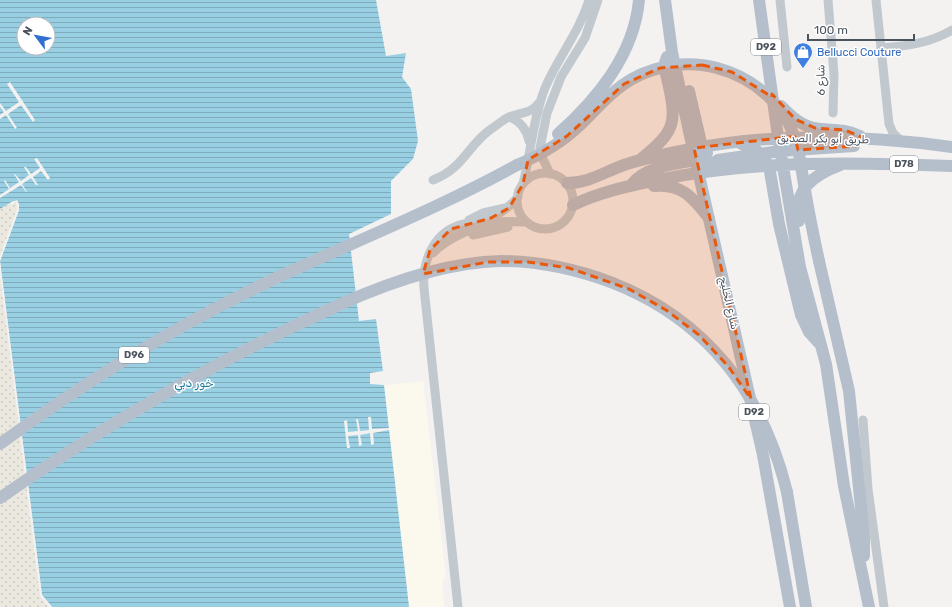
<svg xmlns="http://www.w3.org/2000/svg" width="952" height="607" font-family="Rubik,'Noto Sans Arabic',sans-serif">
  <defs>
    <pattern id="sand-dots" width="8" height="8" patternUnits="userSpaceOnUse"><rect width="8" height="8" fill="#ebe8e0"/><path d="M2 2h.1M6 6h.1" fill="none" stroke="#cbc9c3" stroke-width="1.8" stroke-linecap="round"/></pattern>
    <pattern id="water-rules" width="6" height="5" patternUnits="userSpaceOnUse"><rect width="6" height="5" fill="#99cfe2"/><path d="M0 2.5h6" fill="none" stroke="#7fabba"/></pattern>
  </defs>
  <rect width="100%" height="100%" fill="#f3f2f1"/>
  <path fill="#fbf8ee" d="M423,381l23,195 -4,6 2,25h-35l-25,-222z"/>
  <path fill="url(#sand-dots)" d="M13,201l6,3 -19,57 42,334 10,12h-52v-398z"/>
  <path fill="url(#water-rules)" fill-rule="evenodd" d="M0,0h376l10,56 20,-3 -4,24 9,12 7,52 -5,18 -22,22v33l-42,20 10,87 17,-2 7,52 -13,2v11l14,1 25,222h-357l-10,-12 -42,-334 19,-51v-6l-6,-3 -13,8zM24,24h24v24h-24z"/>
  <path fill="#f3f2f1" d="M10,82l25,38 -2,2 -12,-17 -13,9 9,14 -2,1 -9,-14 -6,4v-4l4,-3 -4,-5v-4l6,8 13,-9 -12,-18z
    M37,158l13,20 -2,2 -7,-9 -8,6 5,8h-2l-5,-7 -9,6 5,8h-1l-5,-7 -21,13v-3l9,-6 -5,-8 1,-1 5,8 9,-6 -5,-8h1l6,7 8,-6 -5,-8h2l5,7 9,-6 -6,-9z
    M17,200l2,4v6l-19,51 42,334 10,12h-3l-9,-11 -40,-321v-19l17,-47 -1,-7 -5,3 -1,-2z
    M368,417h3l1,12 17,-1v2l-16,3 1,11 -3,1 -1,-12 -10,2 2,10 -3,1 -1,-11 -10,1 2,12h-3l-3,-27 3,-1 1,12 10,-1 -2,-12h2l2,12 9,-1z"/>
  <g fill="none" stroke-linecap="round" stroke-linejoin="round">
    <path stroke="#c1c8ce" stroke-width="9" d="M780,0l7,67
      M828,0l6,74 -1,39
      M876,0l13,124 4,9 7,7
      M881,48c26,-2 49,-5 71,-18
      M510,117c11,5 17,13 19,24
      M517 201a28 28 0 1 1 56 0a28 28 0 1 1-56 0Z
      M550,174l-8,-17 -2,-9 7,-35 14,-36 24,-39 13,-38
      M433,180c31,-12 34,-34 58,-51 6,-4 12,-9 18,-12 12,-5 22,-3 30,-14
      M523,184c8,-33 10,-65 22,-96 13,-31 34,-55 44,-88
      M469,220l14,-7 22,-5
      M473,235l35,-8
      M433,253c14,-15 45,-28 65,-31 9,-1 19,0 28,0
      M863,420l5,69 16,118
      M458,607l-34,-319c-2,-28 10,-57 40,-64 24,-7 36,-6 54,-27"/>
    <path stroke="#b5bfcc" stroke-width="12" d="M665,0l7,52 18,84 73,319 27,152
      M759,0l19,137 22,130 26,97 18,122 25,121
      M689,91l13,56 5,6
      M781,106c10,10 19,19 33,22 16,3 31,0 46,8
      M740,143l17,8 12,15 10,58 22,91 8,17 10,11
      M641,159c36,-29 36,-37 26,-81 -2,-7 -4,-13 0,-21
      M699,172l19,-12 62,-9 74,-5
      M567,183c22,0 37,-11 57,-18 20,-7 41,-11 62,-15 87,-18 179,-15 266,-3
      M631,185c15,-20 49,-22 72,-26
      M654,186c28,-3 39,12 55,32
      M573,205c27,-13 55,-19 84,-25 97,-20 196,-18 295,-14
      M799,221c-6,-31 14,-46 41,-56
      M819,261l30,130 15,146v19
      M0,444c86,-63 179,-120 276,-166 80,-37 163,-70 241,-113
      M787,492l19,115
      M0,498c107,-75 222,-140 341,-194"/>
    <path stroke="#b5bfcc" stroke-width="12" d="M558,134c39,-35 76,-79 81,-134
      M517,165c21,-9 43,-21 61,-38 17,-16 33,-36 54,-48 25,-14 57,-19 85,-11 38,10 70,38 80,78 4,14 5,29 8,44 4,24 9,48 14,71
      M341,304c47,-21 108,-42 160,-43 39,0 75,8 112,22 94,37 150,111 174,209"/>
  </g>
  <path fill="#e8590c" fill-opacity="0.2" stroke="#e8590c" stroke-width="3" stroke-dasharray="8 5" stroke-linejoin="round" d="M702,65l30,7 40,25v-3l23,25 20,9 30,2 21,9 -10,7 -58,4 -3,-13h-7l-94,11 57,251 -23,-33 -29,-31 -33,-25 -37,-21 -60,-21 -41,-6h-40l-65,12 7,-24 21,-21 40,-11 18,-10 14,-24 5,-24 39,-24 57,-52 36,-16z"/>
  <defs>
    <symbol id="shop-pin" viewBox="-11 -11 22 30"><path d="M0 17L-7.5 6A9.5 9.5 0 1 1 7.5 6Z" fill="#3f7fe0" stroke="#fff"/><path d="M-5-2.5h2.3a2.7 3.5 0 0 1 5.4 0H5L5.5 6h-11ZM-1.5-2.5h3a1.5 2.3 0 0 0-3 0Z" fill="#fff"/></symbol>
  </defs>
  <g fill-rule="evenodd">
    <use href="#shop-pin" x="792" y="41" width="22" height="30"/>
  </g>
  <g text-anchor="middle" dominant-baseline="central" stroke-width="3" stroke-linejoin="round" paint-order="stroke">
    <g fill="#fff" stroke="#81878d" stroke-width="1">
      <rect x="751" y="39" width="30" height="16" rx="3"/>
      <rect x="890" y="156" width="28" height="16" rx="3"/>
      <rect x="119" y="347" width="30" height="16" rx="3"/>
      <rect x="739" y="404" width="30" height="16" rx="3"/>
    </g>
    <g font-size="10" font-weight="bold" fill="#4b535c">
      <text x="766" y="47">D92</text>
      <text x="904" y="164">D78</text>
      <text x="134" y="355">D96</text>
      <text x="754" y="412">D92</text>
    </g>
    <g font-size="11" fill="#366cbe" stroke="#fff" text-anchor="start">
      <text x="817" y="52">Bellucci Couture</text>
    </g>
    <g font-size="11" fill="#4b535c" stroke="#fff">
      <text transform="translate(821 80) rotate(-91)">شارع 6</text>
      <text transform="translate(823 139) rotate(1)">طريق أبو بكر الصديق</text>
      <text transform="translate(729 303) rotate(77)">شارع الخليج</text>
    </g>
    <g font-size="12" font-style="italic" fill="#1e7c9c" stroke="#fff">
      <text x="194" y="383">خور دبي</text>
    </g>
  </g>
  <g transform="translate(36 36) rotate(302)"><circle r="19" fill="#ffffff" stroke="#b7babe"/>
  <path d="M0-3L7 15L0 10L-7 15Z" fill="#306ecf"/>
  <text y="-6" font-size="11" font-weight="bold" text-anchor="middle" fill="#4b535c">N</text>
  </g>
  <path d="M808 34v6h106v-6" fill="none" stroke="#4b535c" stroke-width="2"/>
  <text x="814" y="34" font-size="12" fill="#4b535c" stroke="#ffffff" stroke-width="3" paint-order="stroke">100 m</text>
</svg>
